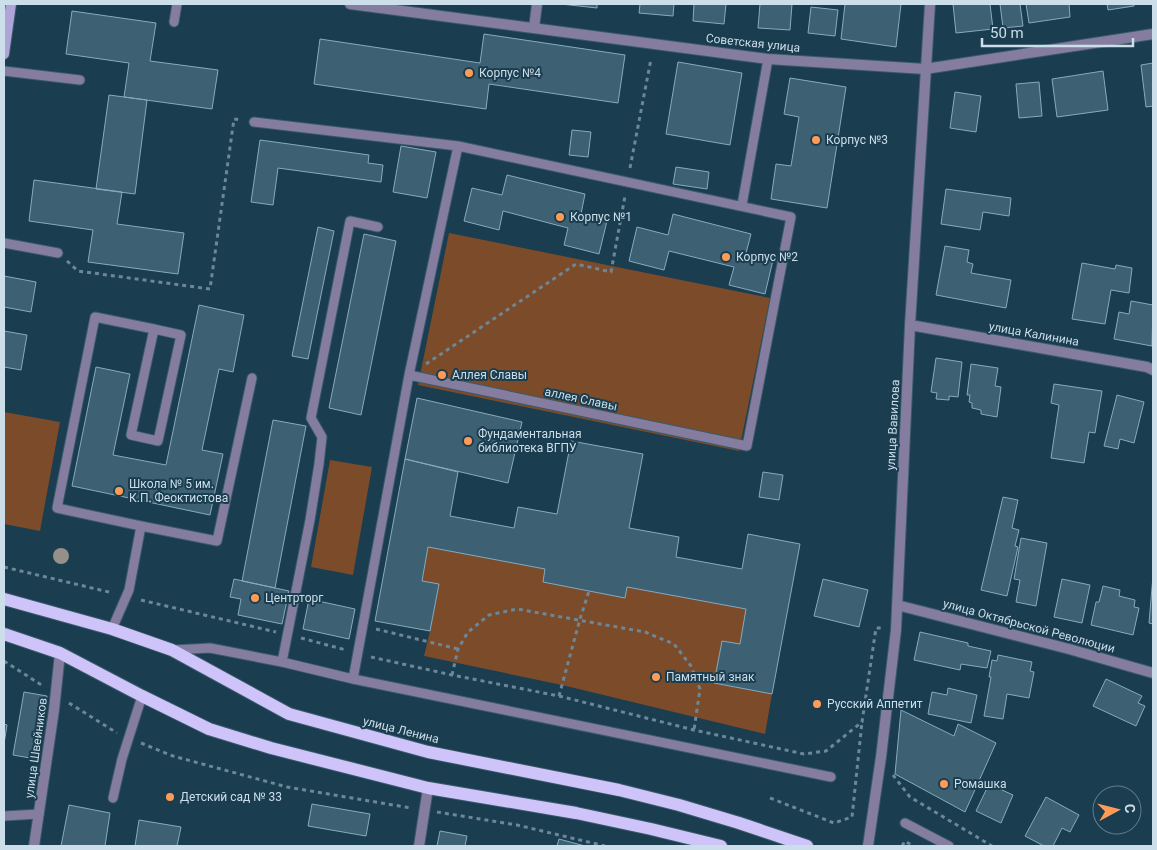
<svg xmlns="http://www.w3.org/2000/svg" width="1157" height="850" font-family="Roboto,sans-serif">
  <rect width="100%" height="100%" fill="#1a3d4f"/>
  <path fill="#7c4b2a" d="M449,233l321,65 -31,153 -321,-66z
    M4,412l56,10 -20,109 -36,-7z
    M330,460l42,7 -19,108 -42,-8z
    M428,547l117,22 -2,13 82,16 2,-11 119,22 -6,35 -18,-3 -8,42 58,11 -7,40 -203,-49 -138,-29 6,-25 9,-46 -17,-4z"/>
  <path fill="#3d6073" stroke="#86abc0" d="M561,4h36v4z
    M640,4h34l-1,12 -34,-3z
    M694,4h32l-2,20 -31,-3z
    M760,4h32l-2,26 -32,-2z
    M845,4h56l-5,43 -55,-8z
    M953,4h37l3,25 -37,4z
    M1000,4h20l3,22 -20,2z
    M1026,4h43l1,13 -41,6z
    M1107,4h27v2l-26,4z
    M811,7l27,3 -3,26 -27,-3z
    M72,11l84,12 -6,38 68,9 -6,39 -88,-12 5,-34 -63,-9z
    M484,34l141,21 -7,48 -129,-19 -3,25 -172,-25 6,-45 160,24z
    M678,62l64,11 -12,72 -64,-11z
    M1153,63v43l-7,1 -5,-42z
    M1103,71l5,39 -51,7 -5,-38z
    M790,78l56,9 -19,121 -56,-9 5,-35 15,2 8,-49 -15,-3z
    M1039,82l3,34 -23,2 -3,-34z
    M955,92l26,4 -5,36 -26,-4z
    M109,95l38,5 -12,94 -39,-5z
    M572,130l19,2 -3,25 -19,-2z
    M260,140l109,15 -1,8 15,2 -2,17 -103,-14 -5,37 -22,-3z
    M401,146l35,6 -9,46 -34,-6z
    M676,167l33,5 -2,17 -34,-5z
    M507,175l78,19 -4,20 26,7 -8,33 -35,-9 4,-17 -65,-17 -4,19 -35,-9 8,-33 30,7z
    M34,180l88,12 -5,32 67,9 -6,41 -90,-12 5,-32 -64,-9z
    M946,189l65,9 -2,18 -26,-4 -3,18 -39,-6z
    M673,214l78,20 -5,19 27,7 -8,34 -36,-9 5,-18 -65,-16 -5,19 -35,-9 8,-34 31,8z
    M318,227l16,4 -26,128 -16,-3z
    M364,234l32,7 -35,174 -32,-7z
    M945,246l24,4 -2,12 6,2 -2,9 40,7 -5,28 -70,-13z
    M1082,263l33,6 1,-4 16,3 -3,25 -18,-3 -6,34 -33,-5z
    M4,276l32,6 -5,30 -27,-5z
    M1131,301l22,4 -1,41 -38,-7 5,-27 10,2z
    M199,305l45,10 -11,57 -14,-3 -17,81 21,4 -13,61 -138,-29 24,-119 34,7 -17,81 53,10z
    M4,331l23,4 -6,35 -17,-3z
    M936,358l26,4 -4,35 -9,-1v4l-13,-1 1,-6 -6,-1z
    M971,364l27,4 -3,18 6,1 -4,30 -16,-3v-4l-9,-2v-5l-3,-1 1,-7h-3z
    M1054,384l48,7 -7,42 -6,-1 -5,31 -33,-5 8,-53 -8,-2z
    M1117,395l27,7 -10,41 -14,-4 -2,10 -14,-3z
    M417,398l105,24 -14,61 -103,-24z
    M273,420l33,6 -31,162 -33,-7z
    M571,441l72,13 -14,74 50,9 -3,20 66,12 6,-35 52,10 -28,150 -58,-11 8,-42 18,3 6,-35 -119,-22 -2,11 -82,-16 2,-13 -117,-22 -6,34 17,3 -9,47 -55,-10 30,-162 53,13 -8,44 64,12 4,-21 39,7z
    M763,472l20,3 -4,25 -20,-3z
    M1003,497l15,3 -6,28 7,2 -4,16 3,1 -11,49 -26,-6z
    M1021,538l26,5 -11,63 -20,-4 4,-22 -6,-1z
    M1153,576v48l-4,-1z
    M234,579l55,12 -7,33 -44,-9 3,-16 -11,-2z
    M823,579l45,11 -9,37 -45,-11z
    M1062,579l28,6 -8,38 -28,-6z
    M1103,586l17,4 -1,6 16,4 -1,7 5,1 -6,27 -42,-10 5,-23h3z
    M309,599l46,10 -6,30 -46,-10z
    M920,632l48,11v3l23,5 -4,17 -26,-4 -1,6 -46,-10z
    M998,655l34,7 -2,9 4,1 -5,26 -22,-4 -4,25 -19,-3 7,-39h-2l3,-17 5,1z
    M1106,679l36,17 -4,7 7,3 -9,20 -43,-20z
    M948,688l29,7 -6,28 -43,-9 4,-22 15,3z
    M24,692l23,4 -11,63 -23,-4z
    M901,710l53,26 4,-12 38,19 -31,69 -70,-38z
    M4,724l3,1 -3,19z
    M989,784l24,11 -12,28 -25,-12z
    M1046,797l33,18 -9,17 -8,-4 -9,18h-9l-19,-10z
    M312,804l58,10 -4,22 -58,-10z
    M69,805l41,8 -5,33h-44z
    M139,820l42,7 -4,19h-42z
    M440,831l27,5 -2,10h-28z
    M559,839l26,7h-28z"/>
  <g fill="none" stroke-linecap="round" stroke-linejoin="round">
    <defs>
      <path id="lane" d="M174,22l3,-18
        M4,71l76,9
        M254,122l204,24 333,71 -44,229 -338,-71
        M742,205l26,-146
        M4,243l54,10
        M154,329l27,6 -23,106 -27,-6z
        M141,526l76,15 35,-163
        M112,629l17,-39 12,-64 -84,-18 38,-191 59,12
        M172,650l38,-2 72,14 71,17 478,98
        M282,662l28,-142 9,-56 3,-27 -11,-19 39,-197 28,6
        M353,679l56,-304 49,-229
        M113,798l9,-39 20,-63
        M4,816l35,-2
        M905,823l44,23"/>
      <path id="street" d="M350,4l418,55 157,10 228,-35
        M534,28l3,-24
        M910,325l237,42 6,3
        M897,605l172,44 84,24
        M34,846l20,-136 6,-57
        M419,846l9,-58
        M868,846l13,-89 15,-127 14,-305 20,-321"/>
      <path id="secondary" d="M4,54l7,-50"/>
      <path id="primary" d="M4,599l108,30 60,21 117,64 139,38 191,38 60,15 60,18 68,23
        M4,634l56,19 82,43 67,33 62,19 157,40 148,25 75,16 70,17"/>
    </defs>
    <use href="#lane" stroke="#3a5a6b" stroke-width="11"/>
    <use href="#street" stroke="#3a5a6b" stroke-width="12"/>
    <use href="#secondary" stroke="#3a5a6b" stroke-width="12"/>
    <use href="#primary" stroke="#3a5a6b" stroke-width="14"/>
    <path stroke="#6c8797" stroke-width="3" stroke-dasharray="4 4" stroke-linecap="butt" d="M630,168l21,-109
      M67,261l11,10 132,18 24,-170 7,1
      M426,364l150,-100 35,8 14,-76
      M4,567l109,26
      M141,600l135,32
      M376,629l82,20
      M301,638l45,12
      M371,657l81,18 107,21 135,34 110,24 22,-3 36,-29 14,-94h7
      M4,661l39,25
      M452,675l6,-26 10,-17 21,-17 28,-6 128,23 29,12 17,22 9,23 -6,41
      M559,696l21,-77 9,-28
      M69,703l48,30
      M141,743l32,13 114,31 124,21
      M893,775l17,22 82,49
      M770,798l64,25 18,-6 10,-95
      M437,812l80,13 88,21
      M902,846l3,-5 8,5"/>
    <use href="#lane" stroke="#847d9f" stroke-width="9"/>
    <use href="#street" stroke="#847d9f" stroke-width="10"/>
    <use href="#secondary" stroke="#aea4d8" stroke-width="10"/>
    <use href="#primary" stroke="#cec4fa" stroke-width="12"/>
  </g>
  <circle fill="#96908a" cx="61" cy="556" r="8"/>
  <g fill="#fe9c57" stroke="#1a3d4f" stroke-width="2">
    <circle cx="469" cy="73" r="5"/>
    <circle cx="816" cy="140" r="5"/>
    <circle cx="560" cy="217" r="5"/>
    <circle cx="726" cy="257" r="5"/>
    <circle cx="442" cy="375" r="5"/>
    <circle cx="468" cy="441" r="5"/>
    <circle cx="119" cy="491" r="5"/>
    <circle cx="255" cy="598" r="5"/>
    <circle cx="656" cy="677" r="5"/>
    <circle cx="817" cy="704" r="5"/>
    <circle cx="944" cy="784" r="5"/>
    <circle cx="170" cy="797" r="5"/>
  </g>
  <g text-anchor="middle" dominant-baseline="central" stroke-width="4" stroke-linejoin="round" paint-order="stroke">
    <g font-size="12" fill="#ccdeea" stroke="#1a3d4f">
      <text transform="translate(753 43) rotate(6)">Советская улица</text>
      <text transform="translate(1034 334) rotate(10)">улица Калинина</text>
      <text transform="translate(581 399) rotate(12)">аллея Славы</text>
      <text transform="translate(893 425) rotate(-87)">улица Вавилова</text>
      <text transform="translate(1029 626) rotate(15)">улица Октябрьской Революции</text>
      <text transform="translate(401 730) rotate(14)">улица Ленина</text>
      <text transform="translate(36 748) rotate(-82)">улица Швейников</text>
    </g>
    <g font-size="12" fill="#ccdeea" stroke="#1a3d4f" text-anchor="start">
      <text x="479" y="73">Корпус №4</text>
      <text x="826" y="140">Корпус №3</text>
      <text x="570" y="217">Корпус №1</text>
      <text x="736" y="257">Корпус №2</text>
      <text x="452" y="375">Аллея Славы</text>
      <text x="478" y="434">Фундаментальная<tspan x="478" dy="14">библиотека ВГПУ</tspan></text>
      <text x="129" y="484">Школа № 5 им.<tspan x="129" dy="14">К.П. Феоктистова</tspan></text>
      <text x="265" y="598">Центрторг</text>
      <text x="666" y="677">Памятный знак</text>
      <text x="827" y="704">Русский Аппетит</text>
      <text x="954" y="784">Ромашка</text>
      <text x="180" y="797">Детский сад № 33</text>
    </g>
  </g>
  <rect width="1157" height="850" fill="none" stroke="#ccdeea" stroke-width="10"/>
  <g transform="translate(1117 810) rotate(83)"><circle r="24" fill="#1a3d4f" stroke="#617d8d"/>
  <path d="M0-4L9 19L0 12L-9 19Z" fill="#fe9c57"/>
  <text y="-8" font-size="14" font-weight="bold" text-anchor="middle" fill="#ccdeea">С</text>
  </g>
  <path d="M982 38v8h151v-8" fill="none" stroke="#ccdeea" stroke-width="2.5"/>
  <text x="990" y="38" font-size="15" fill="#ccdeea" stroke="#1a3d4f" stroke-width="4" paint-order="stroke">50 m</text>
</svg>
